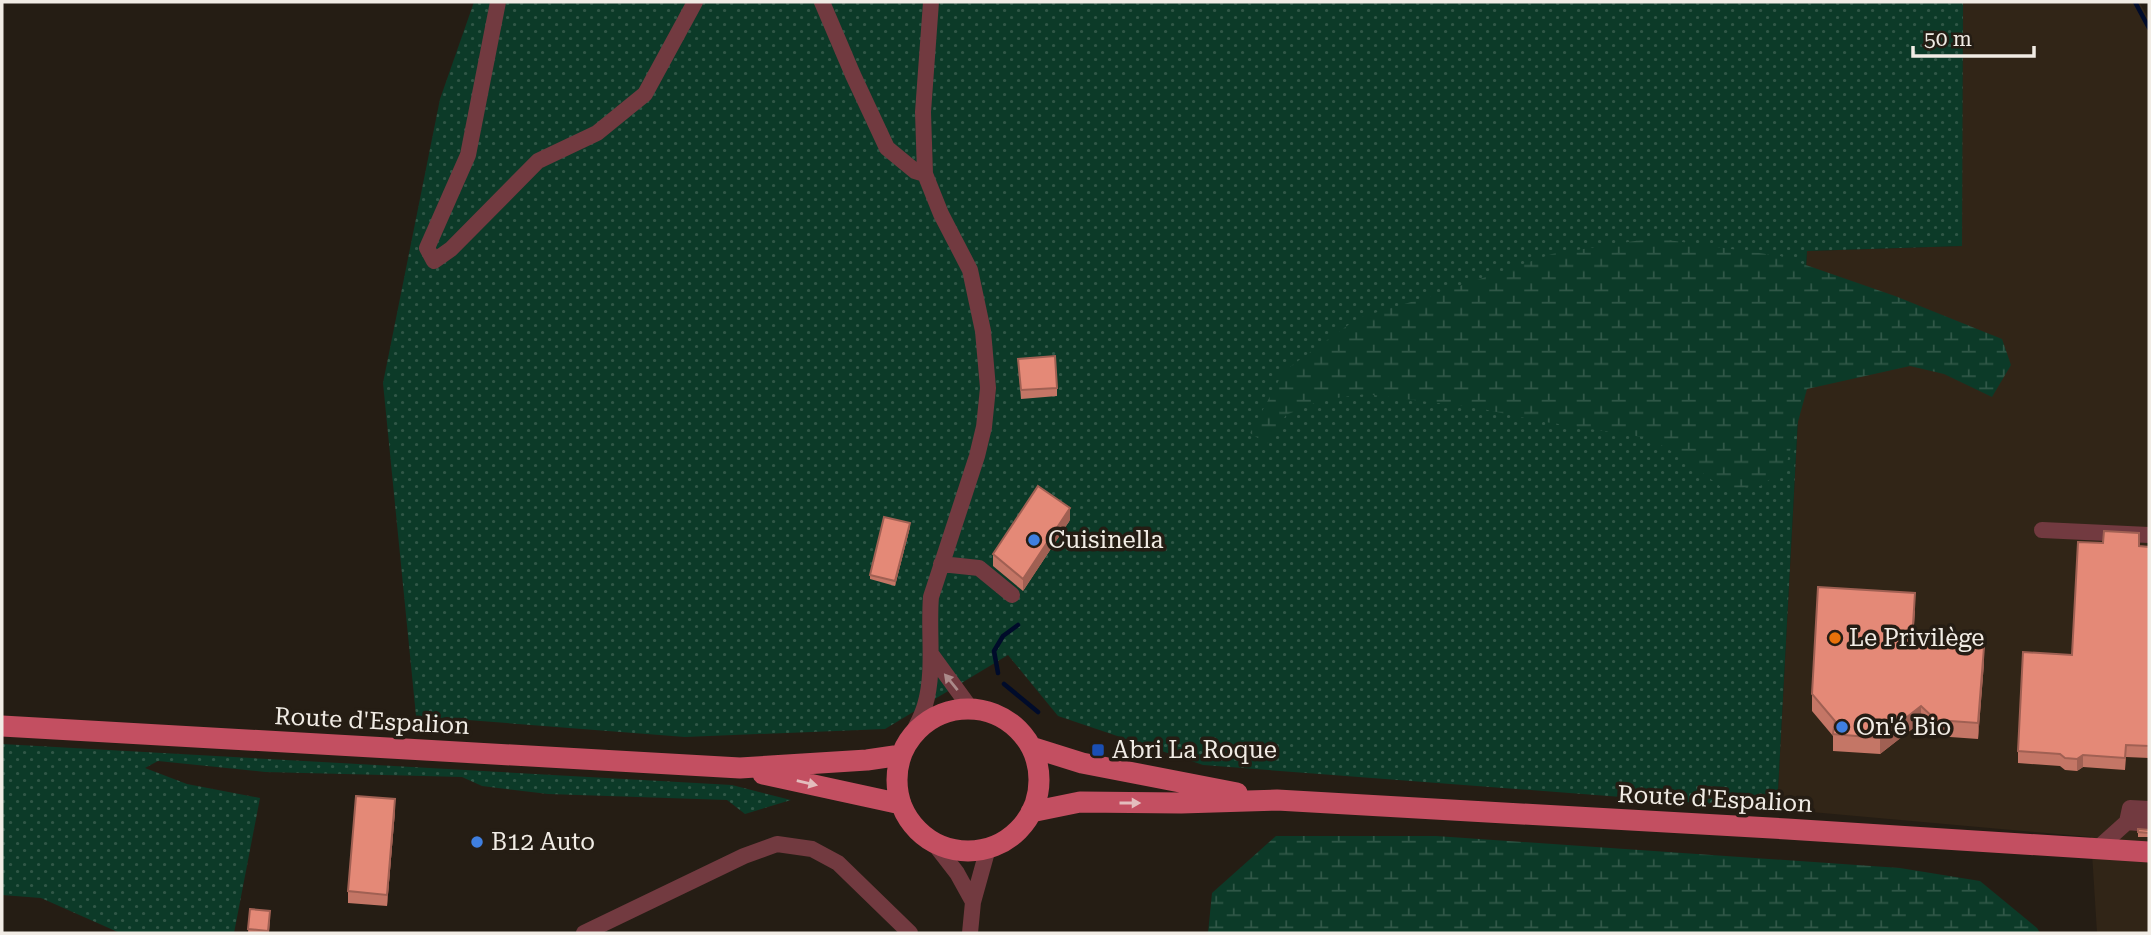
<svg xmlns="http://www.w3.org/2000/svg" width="2151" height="935" font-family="'Roboto Serif',serif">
  <defs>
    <pattern id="grass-dots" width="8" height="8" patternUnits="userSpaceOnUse" patternTransform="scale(1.75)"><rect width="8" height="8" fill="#0c3a28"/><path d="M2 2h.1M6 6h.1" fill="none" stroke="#305747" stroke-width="1.8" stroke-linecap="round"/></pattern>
    <pattern id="wetland-marsh" width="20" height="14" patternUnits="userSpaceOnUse" patternTransform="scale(1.75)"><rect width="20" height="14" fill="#0c3a28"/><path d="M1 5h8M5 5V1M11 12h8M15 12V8" fill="none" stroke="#305747"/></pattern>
  </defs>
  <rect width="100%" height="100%" fill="#251d14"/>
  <path fill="#312517" d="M1963,2h176l10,17v914h-52l-6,-96 -314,-28 30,-558 154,-5z"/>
  <path fill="url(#grass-dots)" d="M474,2h1489l-1,244 -155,5 -30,558 -574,-44 -145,-49 -50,-61 -123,74 -200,8 -269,-21 -33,-333 57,-284z
    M2,744l730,41 59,15 -46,14 -18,-14 -179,-6 -66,-8 -20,-9 -197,-5 -107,-11 -13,7 42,16 73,14 -26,135h-114l-79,-35 -39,-3z"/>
  <path fill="url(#wetland-marsh)" d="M1654,238l126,18 115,40 107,43 9,26 -19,32 -48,-23 -34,-8 -103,23 -22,80 -25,17 -35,4 -42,-32 -34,-20 -110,-17 -61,-13 -113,-14 -43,6 -36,15 -19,29 -17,-11 34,-62 74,-53 73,-22 121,-42z
    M1276,836h160l464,32 80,13 57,47 3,5h-832l4,-40z"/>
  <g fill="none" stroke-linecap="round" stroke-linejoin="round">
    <path stroke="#000b2a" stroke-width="4.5" d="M2135,2l14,26
      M998,673l-4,-22 9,-15 15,-11
      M1004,684l34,28"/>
    <path stroke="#723a40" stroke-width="16" d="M498,2l-30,153 -41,93 7,13 17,-12 87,-88 59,-28 48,-39 50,-92
      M822,2l31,73 34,73 28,23 10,3
      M2042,530l107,5
      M941,564l38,4 33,27
      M931,654l40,55
      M912,735c4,-9 10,-19 13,-30 10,-33 3,-74 6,-108l46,-141 7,-29 4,-39 -5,-57 -13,-61 -29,-56 -16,-40 -2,-62 8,-110
      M2127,822l22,2
      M933,842l24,31 16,29
      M2097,849l30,-27 3,-14 19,1
      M584,933l160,-77 33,-12 35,5 26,14 72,70
      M970,933l3,-31 15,-54"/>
    <path stroke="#c34f61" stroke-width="21" d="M897 780a71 71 0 1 1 142 0a71 71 0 1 1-142 0Z
      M2,726l738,42 127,-8 34,-5
      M1031,747l51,16 155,30
      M763,774l138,30
      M1031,812l49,-10 101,1 96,-3 510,29 362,23"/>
  </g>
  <path fill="#c47666" d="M1018,359l39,29v8l-36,3z
    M1070,520l-47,71 -30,-25v-12z
    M910,527l-15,59 -25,-7v-4z
    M2139,546l10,1v211l-23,-1 -1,13 -42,-3 -6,4 -12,-1 -5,-4 -42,-3v-12l54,-96z
    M1915,610l-2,31 71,22 -6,76 -42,-3 -15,-14 -41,32 -47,-3v-15l-21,-25v-17z
    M395,811l-8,95 -39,-3v-12z
    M2138,832l11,1v4h-11z
    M250,909l20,10 -1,14h-21z"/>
  <path fill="#a06053" d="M1070,508v12l-47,71v-12z
    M910,523v4l-15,59v-5z
    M1984,647v16l-6,76v-16z
    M1921,706v16l-41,32v-16z
    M2083,755v12l-6,4v-12z
    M395,799v12l-8,95v-11z"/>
  <path fill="#e48977" stroke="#a06053" stroke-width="2" d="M1055,356l2,32 -36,2 -3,-31z
    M1038,486l32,22 -47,71 -30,-25z
    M884,517l26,6 -15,58 -25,-6z
    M2104,531l35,2v13l10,1v199l-23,-1 -1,13 -42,-3 -6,4 -12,-1 -5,-4 -42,-3 5,-99 49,3 6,-113 25,1z
    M1818,587l97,6 -3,48 72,6 -6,76 -42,-3 -15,-14 -41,32 -47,-4 2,-13 -23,-27z
    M356,796l39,3 -8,96 -39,-4z
    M2138,829l11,1v3l-11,-1z
    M250,909l20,2 -2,20 -20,-2z"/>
  <defs><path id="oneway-solid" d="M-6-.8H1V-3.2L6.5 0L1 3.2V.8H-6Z" transform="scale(1.75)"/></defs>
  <use fill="#ab8a8a" href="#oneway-solid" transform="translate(951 682) rotate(-129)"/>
  <g fill="#e3bdbd">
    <use href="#oneway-solid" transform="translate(807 783) rotate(13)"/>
    <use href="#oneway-solid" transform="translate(1130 803)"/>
  </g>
  <g fill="#3f7fe0" stroke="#251d14" stroke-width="2.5">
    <circle cx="1034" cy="540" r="7"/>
    <circle cx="1842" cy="727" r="7"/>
    <circle cx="477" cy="842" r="7"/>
  </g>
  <circle fill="#e8710a" stroke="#251d14" stroke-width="2.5" cx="1835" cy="638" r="7"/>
  <rect fill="#1a4fb4" stroke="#251d14" stroke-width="2.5" x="1091" y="743" width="14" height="14" rx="3.5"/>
  <g text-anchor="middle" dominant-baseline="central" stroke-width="7" stroke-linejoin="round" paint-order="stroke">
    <g font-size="24" fill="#f1ece5" stroke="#251d14" text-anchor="start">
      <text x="1048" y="540">Cuisinella</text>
      <text x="1849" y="638">Le Privilège</text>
      <text x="1856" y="727">On'é Bio</text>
      <text x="1112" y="750">Abri La Roque</text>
      <text x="491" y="842">B12 Auto</text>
    </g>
    <g font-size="24" fill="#f1ece5" stroke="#251d14">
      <text transform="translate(372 721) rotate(3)">Route d'Espalion</text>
      <text transform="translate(1715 799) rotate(3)">Route d'Espalion</text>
    </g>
  </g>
  <rect width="2151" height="935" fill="none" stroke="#f1ece5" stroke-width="7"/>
  <path d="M1913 46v10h121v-10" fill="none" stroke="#f1ece5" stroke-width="3.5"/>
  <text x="1924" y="46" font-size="21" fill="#f1ece5" stroke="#251d14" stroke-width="5" paint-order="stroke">50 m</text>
</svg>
